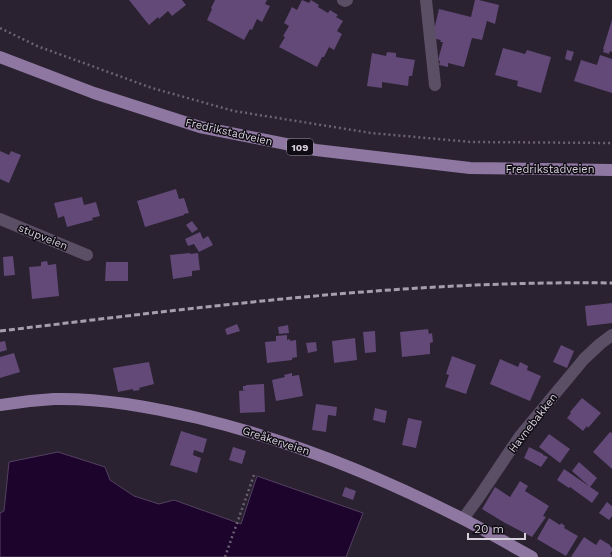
<svg xmlns="http://www.w3.org/2000/svg" width="612" height="557" font-family="'Work Sans',sans-serif">
  <rect width="100%" height="100%" fill="#2a2131"/>
  <path fill="#1d042d" stroke="#544161" d="M58,452l47,15 5,13 24,16 25,8 15,-4 67,24 16,-48 106,37 -17,44h-346v-44l4,-2 5,-49z"/>
  <path fill="#624977" d="M129,0h53l4,5 -14,11 -4,-5 -9,8 -1,-2 -9,8z
    M215,0h52l-2,4 5,2 -8,16 -5,-3 -5,11 -2,-1 -6,11 -37,-20 5,-11 -1,-1z
    M302,0l7,3 2,-3 8,5 -1,2 10,6 2,-3 8,5 -2,2 7,4 -6,10 5,3 -8,16 -5,-3 -5,10h-2l-5,10 -38,-20 6,-10 -2,-1 6,-10 -5,-3 8,-16 5,3z
    M475,0h4l20,5 -4,19 -8,-3 -5,19 -10,-2 -8,29 -16,-4v4l-9,-2 1,-4 -2,-1 5,-18h-3l1,-2 -9,-2 7,-29 32,8z
    M612,20v32l-2,-1 -1,3 -6,-2 1,-3h-1z
    M503,48l22,6 2,-4 24,7 -10,36 -24,-7 1,-5 -23,-6z
    M567,50l7,2 -3,9 -6,-2z
    M387,52l9,1v4l19,3 -3,16h-3l-1,10 -26,-4v6l-15,-2 5,-33 14,3z
    M600,55l12,4v34l-38,-12 7,-21 16,5z
    M0,151l9,4 2,-4 10,4 -12,28 -9,-4z
    M176,189l3,10 5,-1 5,15 -5,1v1l-39,12 -8,-26z
    M82,197l2,8 12,-3 4,14 -8,2 1,2 -26,7 -3,-11 -6,2 -4,-15z
    M192,221l6,8 -6,4 -6,-8z
    M200,232l3,7 5,-3 5,9 -14,7 -5,-8 -6,2 -3,-7z
    M190,253v1l8,-1 2,17 -8,1v5l-19,3 -3,-24z
    M13,256l2,19 -11,1 -1,-19z
    M47,261l1,4 8,-1 3,32 -27,3 -3,-32 12,-1v-4z
    M106,262h22v19h-23z
    M612,303v20l-25,3 -2,-20z
    M237,324l3,7 -13,4 -2,-6z
    M288,325l1,8 -10,1 -1,-7z
    M428,329l1,5 3,-1 1,9 -3,1v11l-28,3 -2,-25z
    M375,331l1,21 -11,1 -2,-21z
    M287,335v5l3,-1v2l6,-1 1,17 -5,1v2l-25,3 -2,-21 11,-1v-5z
    M355,338l2,22 -23,3 -2,-22z
    M5,341l2,9 -7,2v-10z
    M316,342l1,9 -9,2 -2,-10z
    M561,345l13,6 -7,17 -14,-6z
    M14,353l6,19 -20,6v-21z
    M452,356l24,9 -10,29 -21,-7 4,-12 -3,-1z
    M500,359l18,8 2,-5 8,4 -1,4 14,6 -11,25 -40,-17z
    M149,362l5,22 -15,4 1,2 -7,1v-2l-15,3 -5,-24z
    M292,373v3l7,-1 4,21 -27,5 -4,-21 13,-3 -1,-2z
    M264,384l1,28 -25,1 -1,-22 8,-1h-4v-4h3v-1z
    M582,398l19,15 -13,15 -1,-2 -4,5 -16,-13 4,-5 -1,-1z
    M316,404l21,3 -1,9 -8,-1 -2,17 -14,-2z
    M375,408l12,3 -2,12 -12,-3z
    M408,418l14,3 -6,27 -14,-3z
    M181,431l26,8 -4,14 -9,-3 -1,5 8,3 -4,15 -27,-8z
    M610,432l2,1v36l-19,-17z
    M549,434l21,15 -10,14 -21,-16z
    M233,447l13,4 -4,13 -13,-4z
    M529,447l14,7v1l5,2 -7,10 -17,-9z
    M579,462l18,16 -7,9 -18,-16z
    M564,469l35,24 -7,10 -22,-16 -1,1 -12,-8z
    M520,481l8,5 -3,5 24,15 -6,10 3,1 -14,20 -27,-14 -23,-14 13,-22 15,10z
    M345,487l11,4 -3,9 -11,-4z
    M607,502l5,4v10l-3,4 -10,-7z
    M549,518l11,7 1,-2 4,3 -1,2 14,8 -12,20 -29,-17z
    M584,537l12,8 4,-6 10,6v1l2,2v3l-2,3 2,1 -1,2h-40z"/>
  <g fill="none" stroke-linecap="round" stroke-linejoin="round">
    <path stroke="#6b6371" stroke-width="2.5" stroke-dasharray="2 3" stroke-linecap="butt" d="M0,28l37,18 115,42 82,23 137,22 100,9 141,1
      M225,557l29,-82"/>
    <path stroke="#5a4f64" stroke-width="12" d="M343,0l2,1 2,-1
      M426,0l9,85
      M0,219l87,36
      M463,519l16,-22 41,-61 64,-77 16,-15 12,-9"/>
    <path stroke="#8e77a1" stroke-width="12" d="M0,57l94,36 106,34 116,23 154,18 142,2
      M0,405c18,-3 36,-5 54,-6 49,-1 96,8 144,19 92,22 181,58 265,101 23,12 46,25 69,38"/>
    <path stroke="#a59eab" stroke-width="3" stroke-dasharray="6 3" stroke-linecap="butt" d="M0,331c203,-24 407,-51 612,-48"/>
  </g>
  <g text-anchor="middle" dominant-baseline="central" stroke-width="3" stroke-linejoin="round" paint-order="stroke">
    <rect fill="#100c14" stroke="#9b959f" stroke-width="1" x="287" y="139" width="26" height="16" rx="3"/>
    <g font-size="10" font-weight="bold" fill="#d6d0db">
      <text x="300" y="147">109</text>
    </g>
    <g font-size="11" fill="#d6d0db" stroke="#100c14">
      <text transform="translate(229 132) rotate(13)">Fredrikstadveien</text>
      <text x="550" y="169">Fredrikstadveien</text>
      <text transform="translate(43 237) rotate(22)">stupveien</text>
      <text transform="translate(533 423) rotate(-52)">Havnebakken</text>
      <text transform="translate(276 441) rotate(18)">Greåkerveien</text>
    </g>
  </g>
  <path d="M468 533v6h57v-6" fill="none" stroke="#d6d0db" stroke-width="2"/>
  <text x="474" y="533" font-size="12" fill="#d6d0db" stroke="#100c14" stroke-width="3" paint-order="stroke">20 m</text>
</svg>
